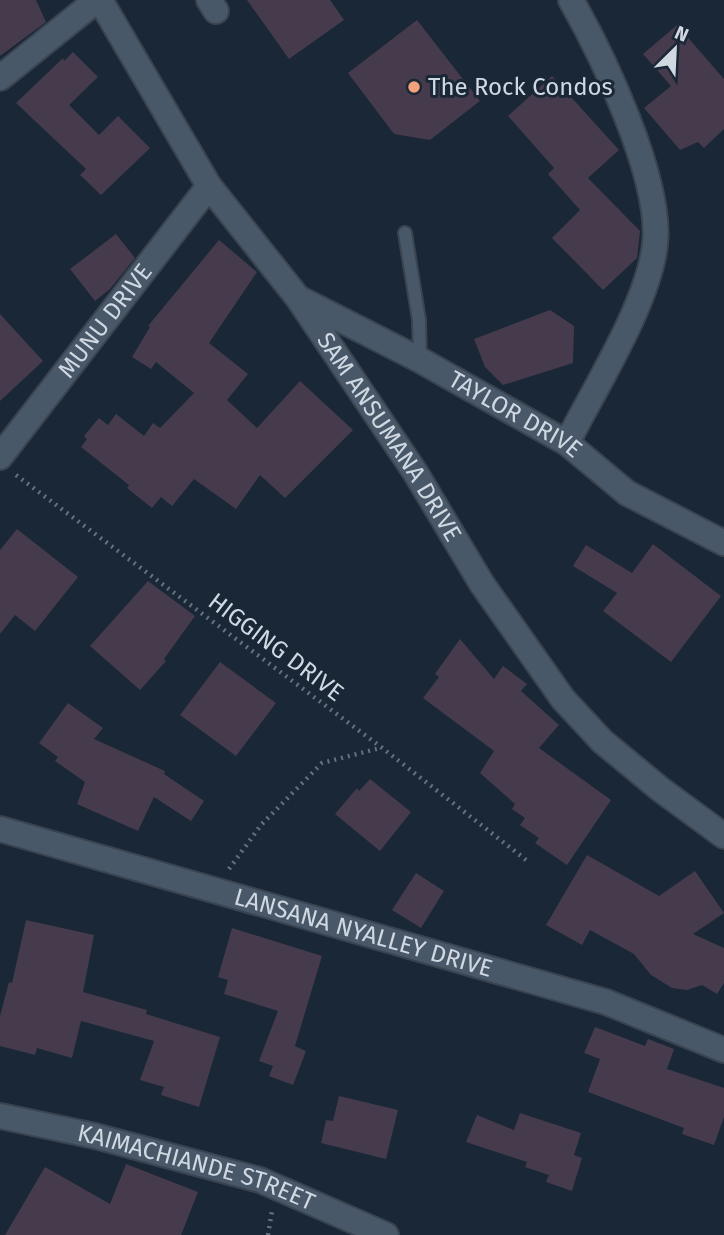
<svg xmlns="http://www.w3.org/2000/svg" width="724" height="1235" font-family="'Fira Sans',sans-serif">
  <rect width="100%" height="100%" fill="#1a2736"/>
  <path fill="#453b4d" d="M0,0h36l10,22 -46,34z
    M247,0h83l14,20 -55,39z
    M417,20l63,81 -50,39 -36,-6 -46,-61z
    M677,25l47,54v50l-20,19 -6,-6 -18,8 -36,-42 27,-22 -28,-32z
    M73,52l25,25 -29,28 30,30 19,-19 32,32 -49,47 -21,-20 6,-6 -70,-66 47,-45 1,3z
    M552,76l67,74 -31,28 52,53 -3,27 -34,32 -51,-52 28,-28 -32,-36 6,-6 -46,-52z
    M116,234l19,24 -25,31 -15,12 -25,-32z
    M219,240l38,32 -48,71 39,31 -21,26 30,28 43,-47 53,49 -68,68 -25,-23 -24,34 -42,-30 -22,27 -11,-9 -9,11 -25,-20 2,-3 -48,-38 6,-8 -3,-3 15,-18 9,7 8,-11 28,22 9,-13 7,5 34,-35 -38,-31 -5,7 -19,-12 18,-30 -2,-1z
    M550,310l24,16 -1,37 -70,22 -18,-18 -11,-28z
    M0,314l43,47 -43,40z
    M17,529l61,48 -43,54 -20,-16 -15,19v-84z
    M653,544l68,52 -50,66 -68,-51 14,-18 -44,-27 13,-21 46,28z
    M148,581l47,35 -31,43 2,2 -26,29 -50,-44z
    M460,639l34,40 9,-13 24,18 -6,7 38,34 -20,23 72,52 -44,65 -32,-22 4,-5 -19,-13 5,-7 -13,-9 3,-5 -35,-31 14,-22 -71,-53 16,-21 -4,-3z
    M220,662l56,41 -40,53 -56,-41z
    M68,703l35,25 -9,11 71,32 -1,3 40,27 -13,20 -37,-24 -16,34 -61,-27 8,-22 -30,-21 3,-4 -19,-14z
    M370,779l41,33 -31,39 -45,-37 22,-26 2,3z
    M587,855l72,41 36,-25 29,42 -31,21 31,14v35l-7,11 -15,-9 -15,5 -15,-2 -21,-13 -17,-21 -44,-24 -8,15 -36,-20z
    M416,873l28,18 -23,37 -29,-18z
    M26,920l68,15 -11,57 64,18 -1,4 74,23 -21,70 -38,-12 3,-8 -24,-7 14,-39 -73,-20 -9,37 -35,-10 -2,7 -35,-9v-30l9,-34 3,1z
    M232,928l90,28 -27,90 11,5 -13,34 -24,-9 4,-10 -14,-5 19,-50 -54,-17 4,-14 -10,-3z
    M595,1027l50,19 3,-7 26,10 -7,20 57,19v29l-10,28 -32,-11 2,-6 -96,-36 12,-33 -16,-6z
    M339,1096l59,14 -12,49 -65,-16 5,-23 7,1z
    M520,1113l61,20 -7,22 8,3 -10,33 -26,-9 3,-7 -24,-8 2,-5 -61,-20 11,-27 37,15z
    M126,1164l72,28 -17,43h-176l40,-68 65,37z"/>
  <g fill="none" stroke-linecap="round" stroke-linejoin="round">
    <defs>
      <path id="service" d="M405,233l14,87 1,40"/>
      <g id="minor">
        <path id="s1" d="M100,0l109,186 89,112 117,174 67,112 81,115 39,42 58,48 64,47"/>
        <path d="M209,0l7,11"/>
        <path d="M0,78l97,-78"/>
        <path id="s2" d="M302,300l118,60 147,83 60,50 97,50"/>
        <path d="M567,443c27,-54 82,-140 88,-199 7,-64 -52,-188 -84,-244"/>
        <path id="s3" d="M0,457l209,-271"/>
        <path id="s4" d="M0,829l606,173 118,48"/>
        <path id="s5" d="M0,1116l95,20 165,44 126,55"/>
      </g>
    </defs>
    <use href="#service" stroke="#3a4450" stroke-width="16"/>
    <use href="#minor" stroke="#3a4450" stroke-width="28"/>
    <path stroke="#66717e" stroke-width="4.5" stroke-dasharray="2 5" stroke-linecap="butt" d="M16,475l365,272 149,116
      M229,869l32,-44 61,-62 58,-15
      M268,1235l4,-24"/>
    <use href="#service" stroke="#495869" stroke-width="12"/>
    <use href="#minor" stroke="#495869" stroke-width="24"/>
  </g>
  <circle fill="#f1a17b" stroke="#1a2736" stroke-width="2.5" cx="414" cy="87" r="7"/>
  <g text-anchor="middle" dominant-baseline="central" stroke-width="6" stroke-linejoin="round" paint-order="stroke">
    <g font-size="24" fill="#d0d8e2" stroke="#1a2736" text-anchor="start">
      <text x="428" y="87">The Rock Condos</text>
    </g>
    <g font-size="24" fill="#d0d8e2" stroke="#1a2736">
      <text stroke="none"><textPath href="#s3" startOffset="172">MUNU DRIVE</textPath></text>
      <text stroke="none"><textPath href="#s2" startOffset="242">TAYLOR DRIVE</textPath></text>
      <text stroke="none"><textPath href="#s1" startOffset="525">SAM ANSUMANA DRIVE</textPath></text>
      <text transform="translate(276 647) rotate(37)">HIGGING DRIVE</text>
      <text stroke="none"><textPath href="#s4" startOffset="378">LANSANA NYALLEY DRIVE</textPath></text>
      <text stroke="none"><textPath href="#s5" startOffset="203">KAIMACHIANDE STREET</textPath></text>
    </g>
  </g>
  <g transform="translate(675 49) rotate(24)" stroke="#1a2736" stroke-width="5" paint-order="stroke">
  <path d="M0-5L12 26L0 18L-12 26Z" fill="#d0d8e2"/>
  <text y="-10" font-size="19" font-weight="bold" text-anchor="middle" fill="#d0d8e2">N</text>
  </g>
</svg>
